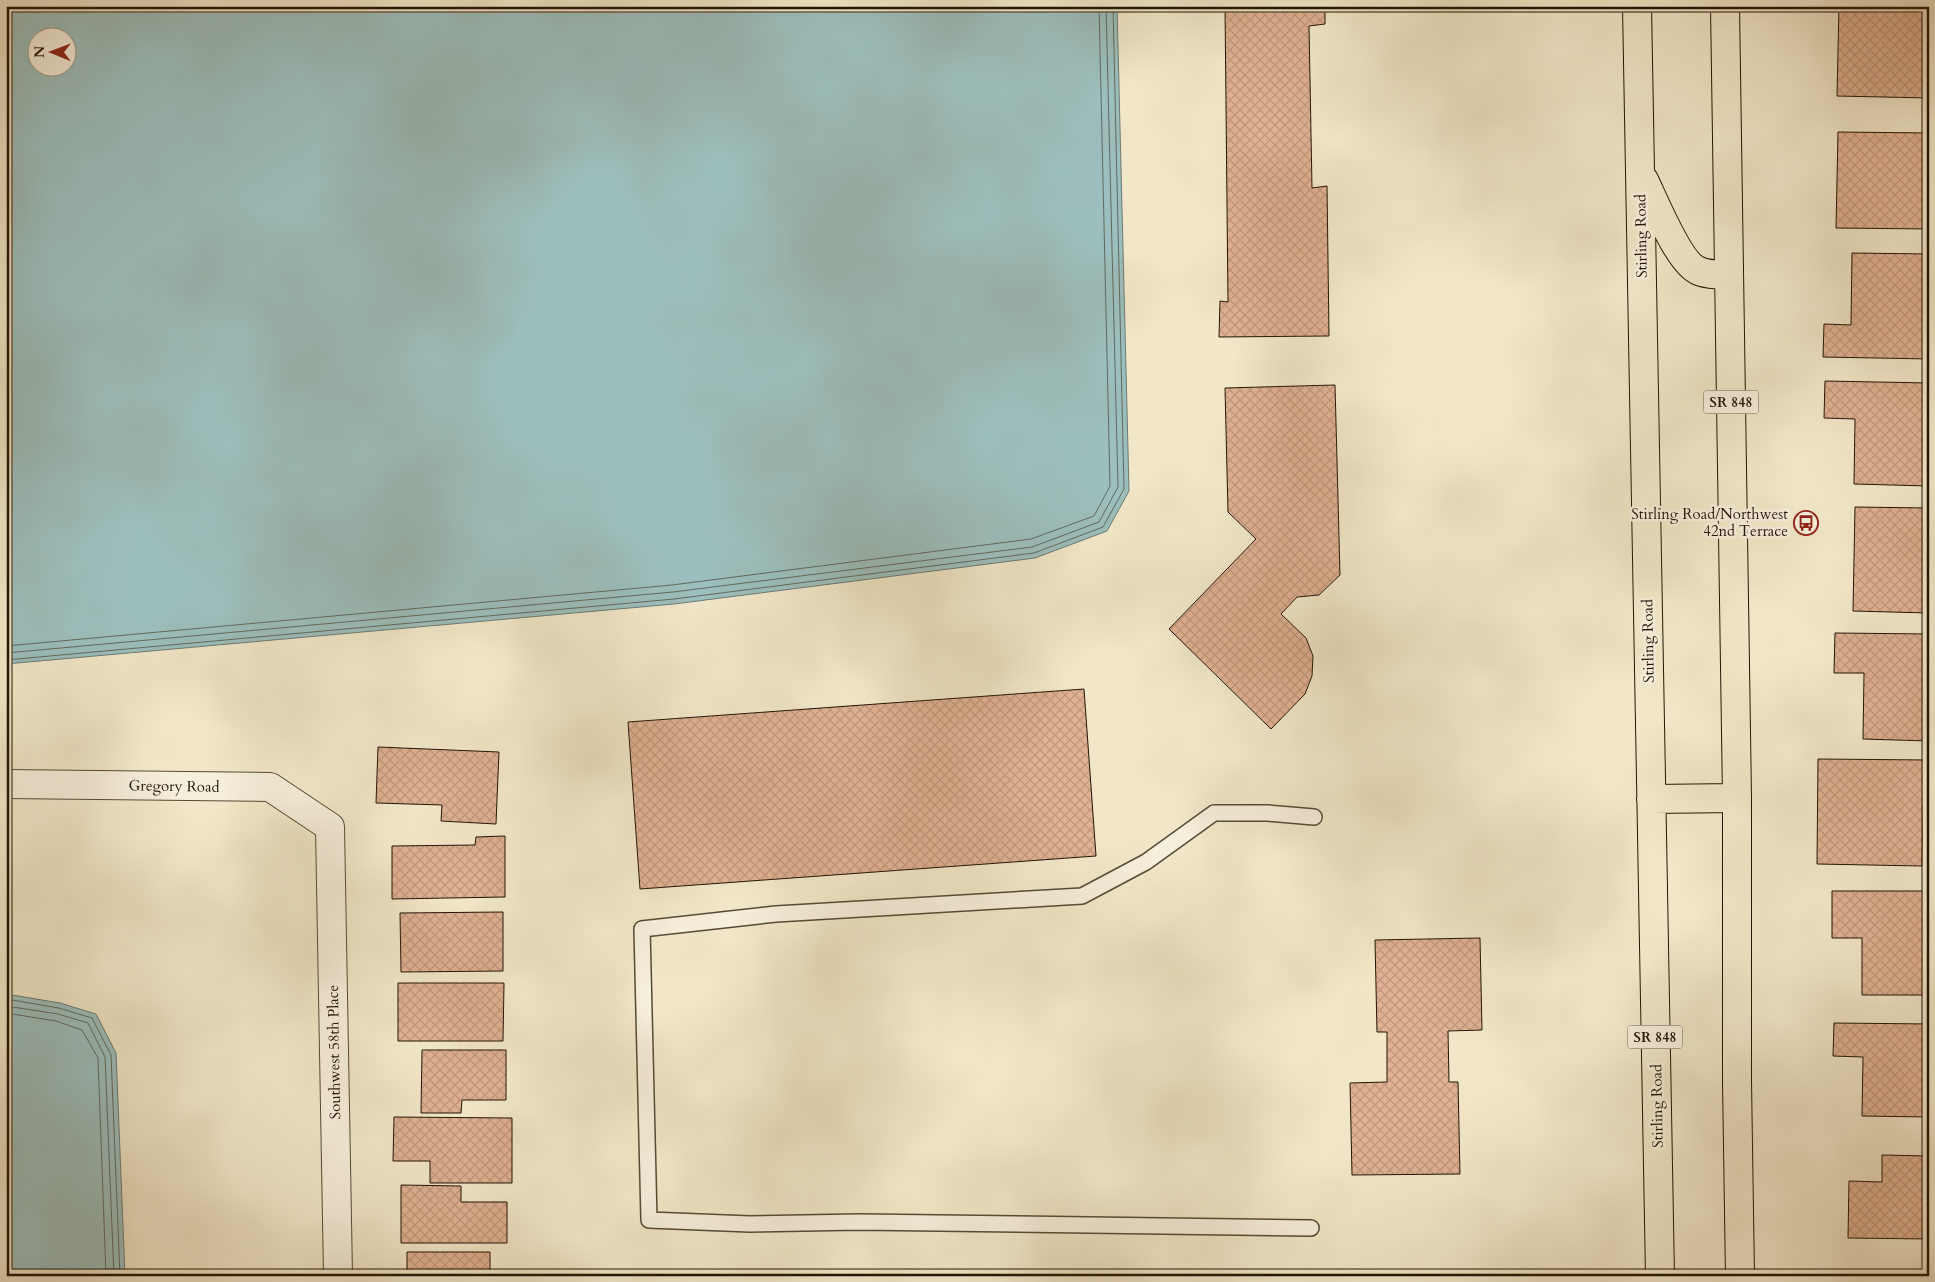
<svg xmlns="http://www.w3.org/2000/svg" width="1935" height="1282" font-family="Cardo,serif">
  <defs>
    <pattern id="building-cross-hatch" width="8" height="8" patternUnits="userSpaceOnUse" patternTransform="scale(1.25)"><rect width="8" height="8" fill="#e0b192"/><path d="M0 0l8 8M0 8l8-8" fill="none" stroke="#c0977c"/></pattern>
  </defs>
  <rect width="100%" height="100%" fill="#f1e7c8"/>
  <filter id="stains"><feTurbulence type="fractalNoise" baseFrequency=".004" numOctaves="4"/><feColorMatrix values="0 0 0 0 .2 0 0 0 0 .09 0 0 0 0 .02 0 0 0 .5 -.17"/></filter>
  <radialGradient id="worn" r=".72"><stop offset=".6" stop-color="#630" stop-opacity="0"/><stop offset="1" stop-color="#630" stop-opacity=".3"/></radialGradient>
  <path fill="#9cbebc" stroke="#6b7a73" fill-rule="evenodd" d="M6,6h1111l12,485 -22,40 -72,27 -361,46 -668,60zM38,38h30v30h-30z
    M6,994l54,9 36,11 20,39 9,223h-119z"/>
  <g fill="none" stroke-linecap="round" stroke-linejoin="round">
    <path stroke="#5f6a60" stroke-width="1" d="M6,646l666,-61 359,-46 63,-23 16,-30 -11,-480
      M6,653l667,-61 359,-45 67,-25 19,-35 -12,-481
      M6,660l668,-61 360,-46 69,-26 21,-38 -11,-483
      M6,999l53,9 33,10 19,37 9,221
      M6,1006l52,8 30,9 17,34 9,219
      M6,1013l50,8 26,9 16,28 8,218"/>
  </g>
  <path fill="url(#building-cross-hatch)" stroke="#221505" d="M1225,6h100v18l-16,2 3,162 15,-2 2,150 -110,1 1,-36 8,1z
    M1839,6h90v92l-92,-2z
    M1838,132l91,1v96l-93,-1z
    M1852,253l77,1v105l-106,-2 1,-33 27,1z
    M1825,381l104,2v103l-75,-2 1,-65 -31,-1z
    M1335,385l5,190 -21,20 -22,2 -16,17 25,24 7,18 -1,20 -7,18 -34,35 -102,-100 87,-90 -28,-27 -3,-124z
    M1855,507l74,1v105l-76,-2z
    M1835,633l94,1v107l-66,-2 1,-66h-30z
    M1084,689l12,167 -456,33 -12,-167z
    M378,747l121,5 -3,72 -55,-3 1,-16 -66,-2z
    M1818,759l111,1v44h-6l-1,62 -105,-2z
    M505,836v61l-113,2v-53l83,-1 1,-8z
    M1832,891h97v104h-67v-57h-30z
    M503,912v59l-102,1 -1,-59z
    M1480,938l2,92 -34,1 1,51h9l2,92 -108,1 -2,-92 37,-1v-50h-10l-2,-92z
    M398,983h106l-1,58h-105z
    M1834,1023l95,1v93l-67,-1 1,-59 -30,-1z
    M422,1050h84v50h-44l-1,13h-40z
    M394,1117l118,1v65h-82v-22h-37z
    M1882,1155l47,1v83l-81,-1 1,-57 33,1z
    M401,1185l60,1v16h46v41h-106z
    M407,1252h83v24h-83z
    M1837,1274l92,1v1h-92z"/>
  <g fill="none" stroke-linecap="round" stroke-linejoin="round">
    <defs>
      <path id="service" d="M1311,1228l-452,-6 -109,2 -101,-4 -7,-291 134,-15 306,-18 64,-34 68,-49h54l46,4"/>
      <path id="minor" d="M6,784l264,3 60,40 8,449"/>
      <path id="primary" d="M1637,6l23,1270
        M1725,6l12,792v283l3,195
        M1644,180c10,20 35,84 55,91 8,4 21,3 30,5
        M1651,799l86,-1"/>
    </defs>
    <use href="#service" stroke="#564a36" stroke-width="18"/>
    <use href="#minor" stroke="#564a36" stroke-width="30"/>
    <use href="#primary" stroke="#221505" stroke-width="30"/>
    <use href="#service" stroke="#f6efdb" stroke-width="15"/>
    <use href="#minor" stroke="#f6efdb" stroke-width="28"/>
    <use href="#primary" stroke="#f1e7c8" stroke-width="28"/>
  </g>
  <defs>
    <symbol id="bus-ring" viewBox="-11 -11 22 22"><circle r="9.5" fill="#f6efdb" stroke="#8f2418" stroke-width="1.5"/><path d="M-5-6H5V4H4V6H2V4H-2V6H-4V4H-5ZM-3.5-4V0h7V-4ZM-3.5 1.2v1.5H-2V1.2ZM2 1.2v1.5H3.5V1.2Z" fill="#8f2418"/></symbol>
  </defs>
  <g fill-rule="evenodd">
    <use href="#bus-ring" x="1792" y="509" width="28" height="28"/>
  </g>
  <g text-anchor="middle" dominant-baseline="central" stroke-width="5" stroke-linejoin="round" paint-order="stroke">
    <g fill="#f6efdb" stroke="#625645" stroke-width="1">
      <rect x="1703.5" y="390.5" width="55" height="23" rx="4"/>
      <rect x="1627.5" y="1025.5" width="55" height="23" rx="4"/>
    </g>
    <g font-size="14" font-weight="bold" fill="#221505">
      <text x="1731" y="402">SR 848</text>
      <text x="1655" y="1037">SR 848</text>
    </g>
    <g font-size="15" fill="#221505" stroke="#f6efdb">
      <text transform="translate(1641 236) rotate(-91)">Stirling Road</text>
      <text transform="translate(1648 641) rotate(-91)">Stirling Road</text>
      <text transform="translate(174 786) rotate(1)">Gregory Road</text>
      <text transform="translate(334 1052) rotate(-91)">Southwest 58th Place</text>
      <text transform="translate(1657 1106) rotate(-91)">Stirling Road</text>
    </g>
    <g font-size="15" fill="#221505" stroke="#f6efdb" text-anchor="end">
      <text x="1788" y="514">Stirling Road/Northwest<tspan x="1788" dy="17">42nd Terrace</tspan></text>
    </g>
  </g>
  <rect width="1935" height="1282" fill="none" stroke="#f1e7c8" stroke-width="25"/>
  <rect x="8" y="8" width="1920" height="1267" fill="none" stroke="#221505" stroke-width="2.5"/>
  <rect x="12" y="12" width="1910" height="1257" fill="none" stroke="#221505"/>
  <g transform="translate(52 52) rotate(271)"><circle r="24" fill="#f6efdb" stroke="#a19885"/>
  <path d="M0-4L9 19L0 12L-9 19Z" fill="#8f2418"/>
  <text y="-8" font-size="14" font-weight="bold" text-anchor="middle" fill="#221505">N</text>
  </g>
  <rect width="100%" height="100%" filter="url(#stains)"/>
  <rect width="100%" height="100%" fill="url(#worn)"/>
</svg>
